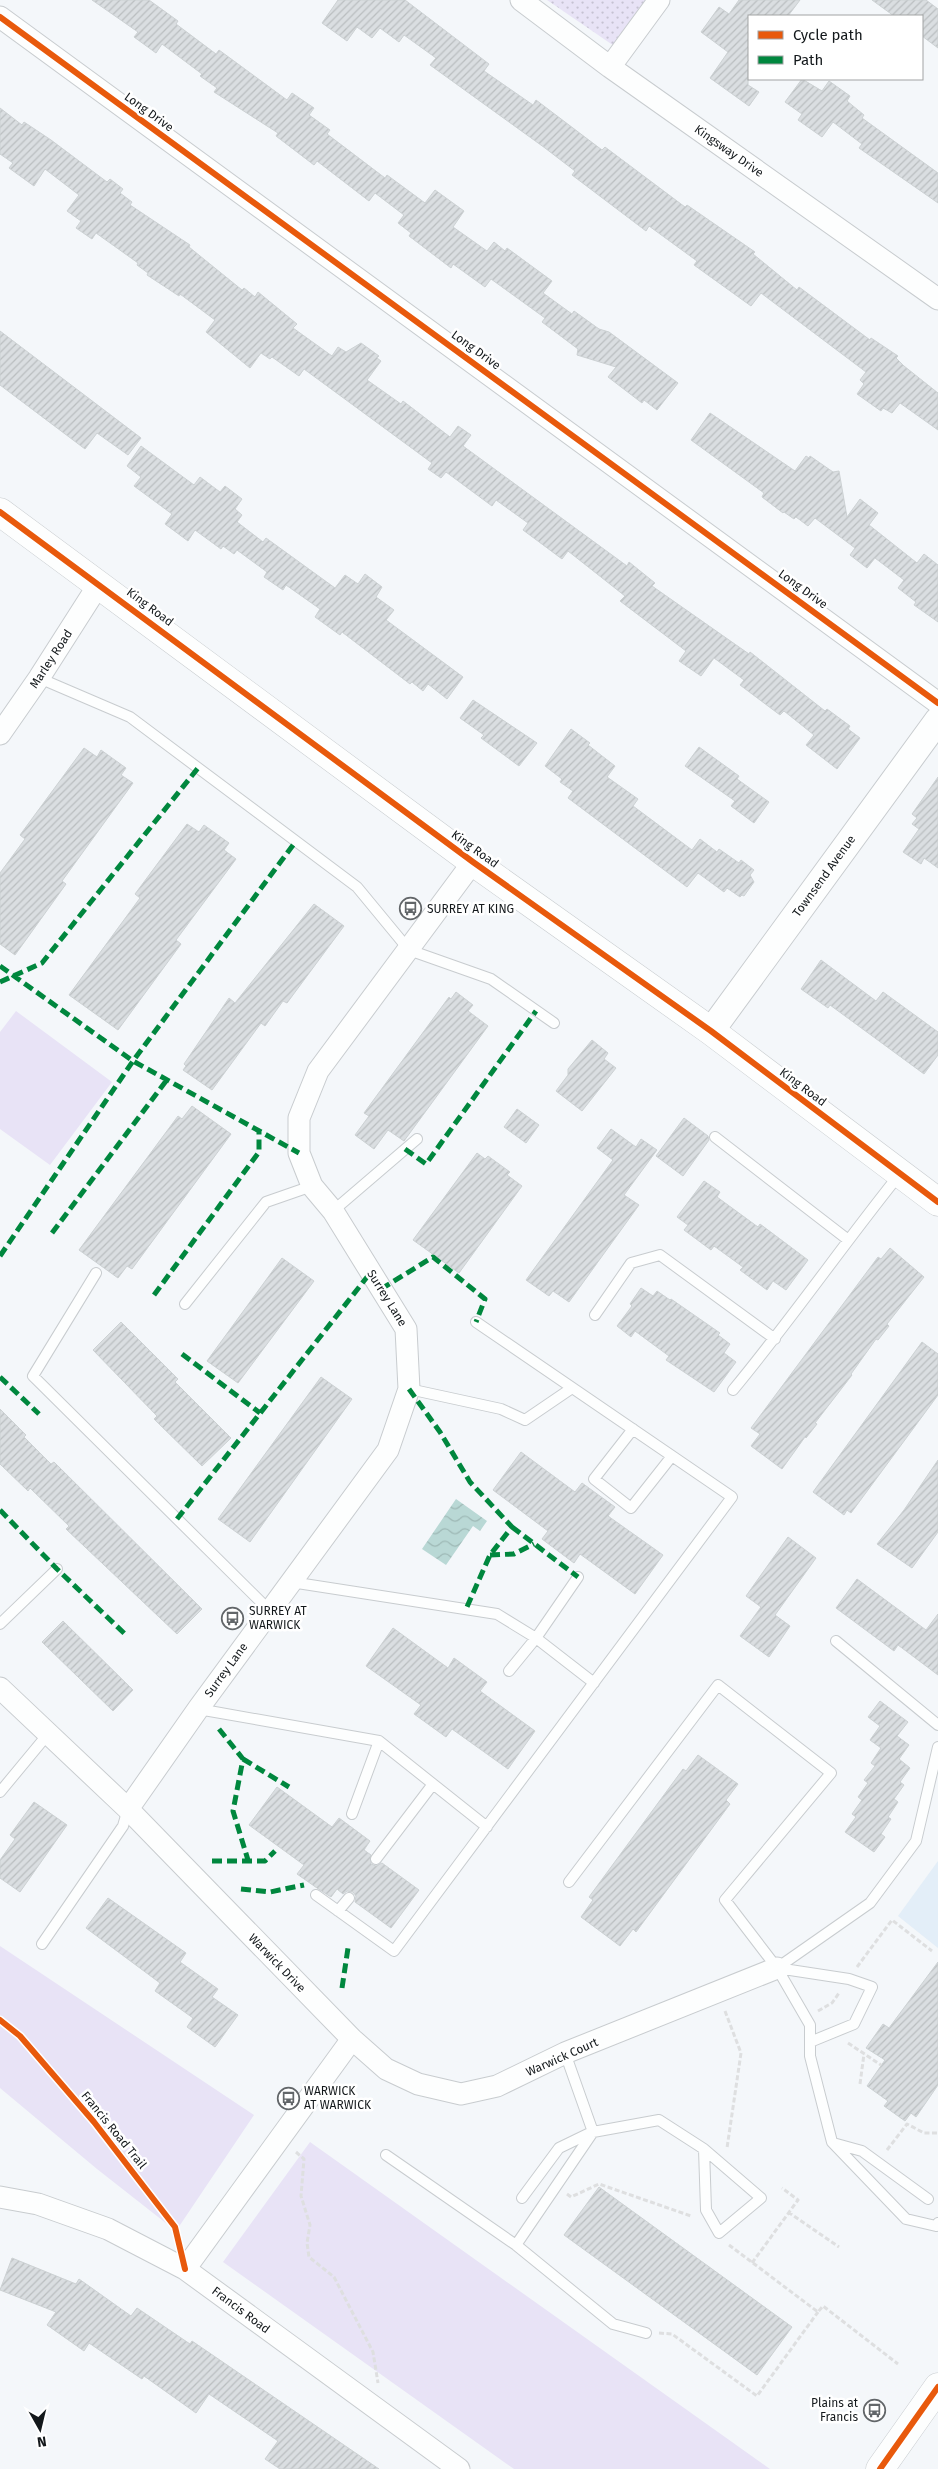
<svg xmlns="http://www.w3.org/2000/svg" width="938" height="2469" font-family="'Fira Sans',sans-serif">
  <defs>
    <pattern id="grass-dots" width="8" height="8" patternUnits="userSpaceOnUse" patternTransform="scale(1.25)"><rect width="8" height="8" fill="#e8e3f6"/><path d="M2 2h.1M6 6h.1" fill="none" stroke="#c6c2d2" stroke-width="1.8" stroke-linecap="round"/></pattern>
    <pattern id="water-waves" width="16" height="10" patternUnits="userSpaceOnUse" patternTransform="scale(1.25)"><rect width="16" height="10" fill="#b9d8d5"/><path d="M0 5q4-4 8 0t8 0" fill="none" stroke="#9eb9b6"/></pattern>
    <pattern id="building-hatch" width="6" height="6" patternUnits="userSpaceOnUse" patternTransform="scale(1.25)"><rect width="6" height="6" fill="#dadee1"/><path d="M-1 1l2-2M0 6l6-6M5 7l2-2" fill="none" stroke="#babec0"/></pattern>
  </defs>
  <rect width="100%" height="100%" fill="#f4f7fa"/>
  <path fill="#e3eef8" d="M938,1861v87l-40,-32z"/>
  <path fill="url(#grass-dots)" d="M547,0h110l-37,50z"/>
  <path fill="#e8e3f6" d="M16,1011l96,71 -62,83 -50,-36v-97z
    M0,1946l254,169 -78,116 -79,-62 -97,-81z
    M310,2142l460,327h-256l-291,-207z"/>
  <path fill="url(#water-waves)" d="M456,1499l31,22 -7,10 -7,-5 -27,39 -24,-16z"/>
  <path fill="url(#building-hatch)" stroke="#ccd1d3" d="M92,0h57l29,21 -2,3 40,30 3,-4 68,50 5,-7 22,15 -5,7 21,15 -3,4 58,44 2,-3 38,28 10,-13 29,21 -11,16 34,24 7,-9 11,9 2,-3 45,33 -9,12 29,21 2,-3 25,18 10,3 69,51 -21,27 -13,-10 -2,3 -34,-26 8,-10 -39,-12 1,-6 -36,-27 3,-4 -54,-39 -6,8 -32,-23 -2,4 -42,-32 2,-3 -13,-10 6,-8 -29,-22 -6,8 -52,-40 -3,4 -38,-29 2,-3 -64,-41 3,-4 -17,-12 2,-2 -40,-30 -6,9 -22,-16 4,-5z
    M338,0h67l84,64 -5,7 49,34 3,-5 66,50 3,-3 80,60 2,-2 68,47 -2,2 44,36 2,-3 71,53 1,-2 27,18 -2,2 8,8 34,27v37l-38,-27 -8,10 -9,-5 -2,3 -24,-17 7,-10 -4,-4 6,-8 -105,-79 -10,13 -57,-41 3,-4 -48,-35 -3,5 -74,-56 3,-4 -30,-23 -115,-83 6,-7 -32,-23 -5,7 -19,-14 -8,10 -15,-11 -10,14 -25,-18z
    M739,0h61l-12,16h-39l-1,69 11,7 -10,14 -39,-28 18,-26 -27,-20 18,-25 10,7z
    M872,0h54l12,9v39l-16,-12v-20h-28z
    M802,79l20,12 7,-10 21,15 -3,5 17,14 -2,3 76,55v30l-79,-55 3,-4 -29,-22 -11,15 -24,-17 4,-6 -17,-12z
    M0,108l22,17 2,-3 27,18 56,42 3,-3 13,10 -3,4 12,9 -2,3 60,40 -1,2 53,43 2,-2 11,9 3,-5 39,32 -4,4 39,28 6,-9 8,5 15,-9 18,13 -2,2 4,3 -14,19 34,24 2,-3 47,36 8,-11 13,9 -8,11 164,120 2,-4 26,21 -3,3 97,68 1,-2 75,59 2,-2 23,17 -2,3 12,9 -23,31 -31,-24 8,-10 -30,-24 -4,4 -40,-30 4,-5 -30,-22 -13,18 -22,-15 7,-10 -66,-50 5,-5 -57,-45 -6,8 -39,-29 5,-7 -32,-23 -4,6 -46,-34 -5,6 -13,-9 4,-6 -128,-94 -5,7 -27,-19 -2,2 -9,-6 -11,15 -44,-36 9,-12 -35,-26 -1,2 -32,-21 1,-2 -11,-8 1,-2 -42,-30 -4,6 -16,-11 5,-7 -14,-10 12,-16 -34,-26 -11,17 -25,-18 4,-5 -13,-9z
    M0,331l141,107 -13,17 -31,-22 -12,16 -85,-64z
    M710,413l85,58 11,-15 3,2 1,-2 23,16 6,-1 8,46 13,-18 18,14 -9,12 48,38 7,-9 14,11v57l-24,-17 2,-3 -18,-14 6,-8 -29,-22 -8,10 -17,-13 5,-7 -40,-30 -7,8 -12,-9 -2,2 -10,-7 -1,1 -21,-16 2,-4 -73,-53z
    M141,446l53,39 6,-8 20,15 5,-6 17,13 -7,10 7,6 -5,7 26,20 3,-4 69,50 10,-13 13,9 7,-10 17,13 -6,10 18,13 -8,10 77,57 -16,22 -19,-15 -5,7 -11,-9 -2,2 -68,-52 -2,3 -25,-18 5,-8 -34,-24 -3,5 -19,-13 3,-5 -30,-22 -3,4 -11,-8 -2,3 -26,-19 -7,11 -23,-17 7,-10 -38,-28 7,-9 -14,-11z
    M473,700l64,43 -18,23 -38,-28 3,-3 -24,-17z
    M571,729l19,14 -2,2 27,21 -8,11 31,22 -5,7 59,44 8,-11 17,13 2,-3 20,14 2,-3 13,10 -4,5 4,7 -10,14 -2,-1 -2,2 -13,-9 -3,4 -26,-19 -11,14 -119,-89 5,-7 -13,-9 2,-3 -17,-13z
    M699,747l40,29 -2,3 32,23 -15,21 -23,-17 4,-5 -50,-35z
    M84,748l13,9 4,-7 25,18 -5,7 12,8 -71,98 4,3 -51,71 -15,-11v-71l25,-34 -5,-4z
    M938,777v91l-14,-10 -3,6 -18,-12 16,-23 -7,-5 5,-6 -5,-4z
    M187,824l12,8 5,-7 25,18 -5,7 12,9 -60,81 5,4 -63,86 -49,-35 71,-97 -5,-4z
    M314,904l30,22 -57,77 -4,-2 -18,25 -4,-3 -49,67 -29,-20 3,-4 -2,-2 45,-66 6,5z
    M821,960l55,41 7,-9 55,40v23l-14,19 -94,-69 -2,3 -27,-19z
    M456,992l17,13 -5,6 20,15 -84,115 -16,-11 -14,19 -19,-14 14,-19 -5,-3 85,-116 2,2z
    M592,1040l16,13 -4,6 12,9 -34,43 -26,-20 12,-16v-6z
    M192,1106l39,28 -99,135 -5,-3 -9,12 -39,-28 99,-134 4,3z
    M517,1109l22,16 -13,18 -22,-16z
    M684,1118l24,18 1,4 -26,36 -27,-20z
    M611,1129l25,18 5,-8 16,11 -33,45 15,10 -70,97 -16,-11 -4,5 -23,-16 87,-120 -16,-12z
    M477,1153l8,6 3,-3 22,16 -3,3 15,11 -63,87 -46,-33z
    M704,1181l16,11 -3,5 41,30 2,-3 48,36 -22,30 -13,-9 -6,9 -27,-20 3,-3 -29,-21 -3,4 -27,-20 4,-5 -11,-8z
    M890,1248l34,29 -37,47 2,2 -11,14 -2,-1 -25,35 1,1 -37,48 2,1 -11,14 -1,-1 -23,32 -31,-23 9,-12 -9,-6 127,-171 3,2z
    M282,1258l32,23 -76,102 -31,-22z
    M641,1288l12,8 4,-5 13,9 1,-1 49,34 -2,2 12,9 -6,9 12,9 -22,30 -48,-32 3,-4 -34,-25 -4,6 -14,-11 15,-20 -2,-2z
    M121,1322l57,57 -3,3 56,56 -29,28 -48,-47 3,-3 -64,-66z
    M922,1342l16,12v41l-87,118 -4,-3 -3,5 -31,-23z
    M321,1377l31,22 -102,143 -32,-23z
    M0,1409l26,26 -2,2 27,27 3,-2 148,147 -25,25 -111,-105 3,-3 -39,-38 -2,3 -28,-27z
    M521,1452l54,40 7,-9 33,24 -7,9 55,39 -28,39 -55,-40 -6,9 -32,-24 6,-8 -55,-41z
    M938,1460v72l-26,36 -35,-24 27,-34z
    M788,1537l28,21 -41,57 15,11 -21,31 -29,-21 21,-29 -15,-11z
    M857,1579l69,51 12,-16v61l-40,-30 -4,6 -58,-43z
    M63,1621l70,69 -20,21 -71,-69z
    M393,1628l55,40 6,-10 33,24 -7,9 55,40 -27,38 -56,-40 -6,8 -32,-23 7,-9 -55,-39z
    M880,1701l28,21 -11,14 12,9 -10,14 11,9 -10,14 4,3 -10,14 4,3 -10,15 3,2 -10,15 4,3 -11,15 -29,-20 11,-15 -4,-3 10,-14 -4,-3 10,-14 -4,-3 11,-14 -4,-3 10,-15 -11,-8 10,-14 -12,-9z
    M698,1755l40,29 -12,16 4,4 -94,128 -3,-3 -13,17 -39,-29 12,-17 -4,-3 94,-128 3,2z
    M277,1787l55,40 7,-9 31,23 -6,9 7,5v9l5,2 6,-3 37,27 -28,38 -36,-26 1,-6 -3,-4 -6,-1 -4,3 -6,-5 -6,8 -14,-9 -20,-14 7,-9 -55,-40z
    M34,1802l33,23 -47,67 -20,-14v-18l15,-21 -5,-4z
    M108,1898l78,55 -6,9 38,27 -6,8 26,18 -23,32 -28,-20 6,-9 -38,-27 5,-8 -74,-55z
    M938,1962v123l-22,32 -5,-4 -6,8 -21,-15 4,-5 -21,-15 18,-26 -19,-12 17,-24 6,4z
    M599,2187l193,140 -35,48 -193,-140z
    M12,2258l64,26 3,-5 52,37 6,-8 53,36 2,-3 187,128h-99l-15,-10 13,-18 -69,-47 -13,19 -52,-37 -2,3 -53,-36 -5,8 -37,-26 9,-13 -56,-22z"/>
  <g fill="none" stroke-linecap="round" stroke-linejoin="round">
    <defs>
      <path id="service" d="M39,678l91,39 227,170 52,63 82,29 63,44
        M715,1137l132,102
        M333,1211l84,-72
        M96,1273l-63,103 237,235
        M185,1304l81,-102 46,-16
        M595,1315l36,-52 29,-8 115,84
        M409,1389l92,20 24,11 47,-32
        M733,1390c58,-70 109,-144 166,-215
        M633,1429l-39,50 37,29 41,-52
        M291,1582l206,32 39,24 58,45
        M0,1624l57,-55
        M836,1641l102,84
        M509,1671l27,-33 42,-61
        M198,1709l181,32 108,86
        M0,1792l48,-58
        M352,1814l27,-73
        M376,1859l57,-75
        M569,1882l149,-197 113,88 -106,127 52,68 33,57v31l22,86 74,77 30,7 2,-3
        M316,1895l78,56 338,-454 -256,-175
        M338,1911l11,-13
        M42,1944l81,-118 5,-17
        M777,1968l93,-65 46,-62 22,-94
        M777,1968l72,11 23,8 -18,37 -44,18
        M565,2053l28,79 66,-12 45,29 2,61 13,23 42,-35 -57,-49
        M833,2143l29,8 66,48
        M386,2155l130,90 97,79 33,9
        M522,2198l37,-50 33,-16
        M516,2245l77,-113"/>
      <path id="minor" d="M521,0l89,67 328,232
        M0,17l938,686
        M610,67l49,-67
        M0,734l39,-56 60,-94
        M0,1688l128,121 224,230 34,30 32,15 43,10 36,-8 68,-33 212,-85
        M128,1809l70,-100 190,-259 21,-61 -3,-60 -73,-118 -21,-25 -13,-33v-35l19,-47 155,-209
        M0,2197l38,7 70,25 77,40 274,200
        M185,2269l167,-230"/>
      <path id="tertiary" d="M711,1031l227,-311"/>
      <path id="secondary" d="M880,2469l58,-82"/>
      <path id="primary" d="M0,512l473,350 238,169 227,171"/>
    </defs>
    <use href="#service" stroke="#c8cccf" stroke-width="12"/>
    <use href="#minor" stroke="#c8cccf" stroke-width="23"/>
    <use href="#tertiary" stroke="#c8cccf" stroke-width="28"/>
    <use href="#secondary" stroke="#c8cccf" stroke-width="29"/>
    <use href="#primary" stroke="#c8cccf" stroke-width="29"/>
    <path stroke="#dedfe0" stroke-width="3" stroke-dasharray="5 2.5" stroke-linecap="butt" d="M857,1967l35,-47 40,31
      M725,2011l16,42 -14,95
      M818,2011l14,-8 7,-10
      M848,2043l33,22
      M860,2084l4,-30
      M887,2150l20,-26 17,9h14
      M296,2152l8,7 -3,37 9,29 -3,18 2,14 25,20 39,75 5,31
      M567,2194l4,3 28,-13 92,32
      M788,2212l51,35
      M729,2245l89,67 5,-6 75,58
      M752,2263l46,-63 -16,-12
      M659,2333l13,1 85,62 61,-84"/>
    <use href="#service" stroke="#fdfefe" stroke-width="10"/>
    <use href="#minor" stroke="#fdfefe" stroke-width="21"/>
    <use href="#tertiary" stroke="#fdfefe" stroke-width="26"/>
    <use href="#secondary" stroke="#fdfefe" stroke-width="28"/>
    <use href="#primary" stroke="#fdfefe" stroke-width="28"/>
    <path stroke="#00873e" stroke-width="5" stroke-dasharray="10 5" stroke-linecap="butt" d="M0,966l133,95 166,92
      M0,982l42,-19 156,-195
      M405,1149l21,15 110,-153
      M52,1233l114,-152
      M0,1256l133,-195 163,-220
      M381,1289l52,-32 52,42 -9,23
      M154,1295l105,-143v-21
      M182,1354l78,59
      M0,1377l39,37
      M409,1389l31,43 30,50 42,45 -22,28 -24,54
      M0,1510l57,59 70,67
      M177,1519l194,-247
      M512,1527l66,50
      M490,1555l24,-1 20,-10
      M219,1729l24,30 -10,52 15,49
      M243,1759l46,28
      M212,1861h53l10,-10
      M241,1889l29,3 34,-7
      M342,1988l6,-40"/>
    <defs>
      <path id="cycleway" d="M0,17l938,686
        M0,512l473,350 238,169 227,171
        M0,2020l20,16 74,86 81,105 10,42
        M880,2469l58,-82"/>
    </defs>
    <use href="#cycleway" stroke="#fff" stroke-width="9"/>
    <use href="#cycleway" stroke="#e8590c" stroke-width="6"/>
  </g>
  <defs>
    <symbol id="bus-ring" viewBox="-11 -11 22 22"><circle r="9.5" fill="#fff" stroke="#626669" stroke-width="1.5"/><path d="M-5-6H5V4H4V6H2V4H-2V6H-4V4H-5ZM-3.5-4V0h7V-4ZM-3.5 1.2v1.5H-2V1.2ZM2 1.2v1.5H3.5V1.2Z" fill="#626669"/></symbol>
  </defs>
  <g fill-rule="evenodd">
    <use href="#bus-ring" x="398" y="896" width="25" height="25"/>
    <use href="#bus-ring" x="220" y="1606" width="25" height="25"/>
    <use href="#bus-ring" x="276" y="2086" width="25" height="25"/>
    <use href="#bus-ring" x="862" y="2398" width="25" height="25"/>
  </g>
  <g text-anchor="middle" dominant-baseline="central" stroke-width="5" stroke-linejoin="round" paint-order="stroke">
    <g font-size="12" fill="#13181b" stroke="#fff">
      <text transform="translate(149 112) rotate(36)">Long Drive</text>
      <text transform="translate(729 151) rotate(35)">Kingsway Drive</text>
      <text transform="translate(476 350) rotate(36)">Long Drive</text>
      <text transform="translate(803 589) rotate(36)">Long Drive</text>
      <text transform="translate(150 607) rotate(37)">King Road</text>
      <text transform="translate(51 659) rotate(-57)">Marley Road</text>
      <text transform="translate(475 849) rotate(36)">King Road</text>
      <text transform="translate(824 876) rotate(-54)">Townsend Avenue</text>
      <text transform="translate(803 1087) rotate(37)">King Road</text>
      <text transform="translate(387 1298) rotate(58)">Surrey Lane</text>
      <text transform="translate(226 1670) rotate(-54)">Surrey Lane</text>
      <text transform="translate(277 1963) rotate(46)">Warwick Drive</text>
      <text transform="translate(562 2057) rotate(-24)">Warwick Court</text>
      <text transform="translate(114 2130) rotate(51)">Francis Road Trail</text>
      <text transform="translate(241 2310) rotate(37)">Francis Road</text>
    </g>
    <g font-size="12" fill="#13181b" stroke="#fff" text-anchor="start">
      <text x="427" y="909">SURREY AT KING</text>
      <text x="249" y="1611">SURREY AT<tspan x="249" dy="14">WARWICK</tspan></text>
      <text x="304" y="2091">WARWICK<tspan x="304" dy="14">AT WARWICK</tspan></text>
      <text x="858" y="2403" text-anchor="end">Plains at<tspan x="858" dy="14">Francis</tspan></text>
    </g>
  </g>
  <rect x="748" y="15" width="175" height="65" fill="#ffffff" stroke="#a1a3a4"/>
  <rect x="758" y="31" width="25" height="8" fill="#e8590c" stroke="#a1a3a4"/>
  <text x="793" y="40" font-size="15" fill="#13181b">Cycle path</text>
  <rect x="758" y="56" width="25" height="8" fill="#00873e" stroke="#a1a3a4"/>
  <text x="793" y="65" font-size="15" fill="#13181b">Path</text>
  <g transform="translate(40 2429) rotate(172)" stroke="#ffffff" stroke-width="4" paint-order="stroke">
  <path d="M0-4L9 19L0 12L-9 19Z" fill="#13181b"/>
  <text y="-8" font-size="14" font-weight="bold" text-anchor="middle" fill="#13181b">N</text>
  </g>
</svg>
